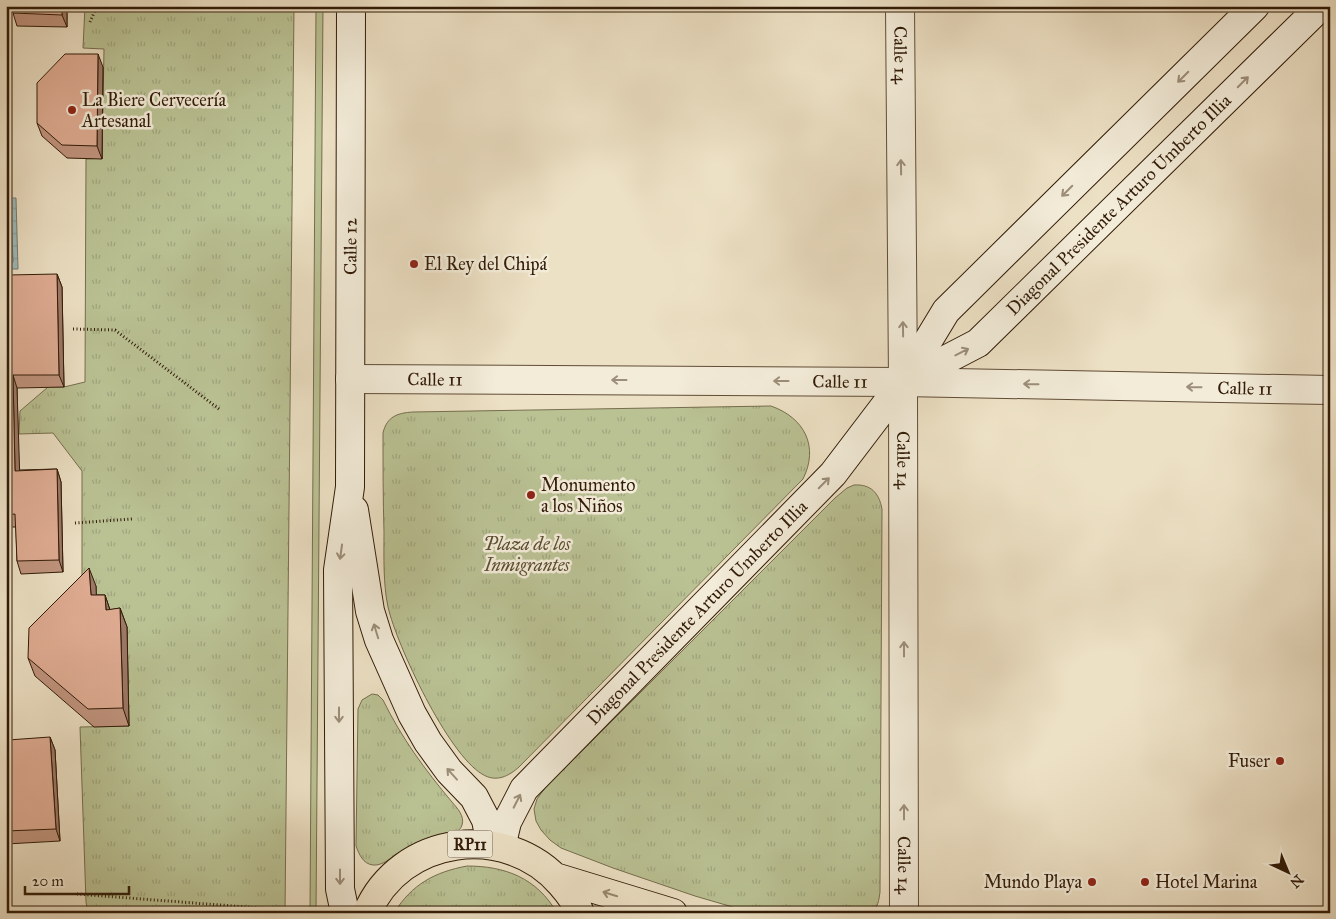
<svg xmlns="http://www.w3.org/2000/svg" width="1336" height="919" font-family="'IM FELL Great Primer',serif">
  <defs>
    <pattern id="park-tufts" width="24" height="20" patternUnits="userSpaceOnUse" patternTransform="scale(1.25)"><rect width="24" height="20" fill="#bac294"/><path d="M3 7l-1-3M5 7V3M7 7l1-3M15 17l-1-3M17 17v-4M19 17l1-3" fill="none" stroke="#a0a67e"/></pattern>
    <pattern id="water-waves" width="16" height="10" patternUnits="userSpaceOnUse" patternTransform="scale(1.25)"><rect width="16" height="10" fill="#9cbbbd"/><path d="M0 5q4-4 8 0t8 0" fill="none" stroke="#87a0a1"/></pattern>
  </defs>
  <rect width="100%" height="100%" fill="#ede1c5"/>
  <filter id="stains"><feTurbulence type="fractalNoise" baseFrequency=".004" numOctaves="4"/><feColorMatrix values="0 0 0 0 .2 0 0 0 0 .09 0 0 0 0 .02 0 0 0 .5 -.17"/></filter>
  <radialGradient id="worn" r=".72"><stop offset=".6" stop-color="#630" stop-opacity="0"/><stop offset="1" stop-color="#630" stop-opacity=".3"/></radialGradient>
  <path fill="url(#park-tufts)" stroke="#766e4e" d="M85,6h209l-9,907h-197l-2,-11 -6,-175 49,-1 -47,-126v-129l-29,-38 -34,1 1,-23 28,-24h16l21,-5 1,-223 16,-1 2,-109 -21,-1z
    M771,406c34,12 48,41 32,73l-284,288c-10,9 -23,16 -37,7 -34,-20 -85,-128 -94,-167 -5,-24 -4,-50 -4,-75 -1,-33 -1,-66 -1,-99 4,-17 15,-20 30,-21z
    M854,485c17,-1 25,8 28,24l-2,383c-1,8 -2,15 -8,21h-119l-58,-17 -82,-28 -52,-20 -11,-8 -9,-10 -5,-9 -2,-12 3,-10 8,-11 290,-290 12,-10z
    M372,694l6,1 5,5c18,37 42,70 69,102 5,6 13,14 10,23 -1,4 -4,6 -8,8 -18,9 -38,13 -57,22 -7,4 -16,11 -24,10 -10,-1 -14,-11 -17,-19l2,-137 4,-9z
    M467,866c38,0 70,12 90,47h-163c18,-29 41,-41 73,-47z"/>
  <path fill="#bac294" stroke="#766e4e" d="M316,6h7l-7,907h-6z"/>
  <path fill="url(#water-waves)" stroke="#717b74" d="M6,198h10l2,71h-7l-5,5z"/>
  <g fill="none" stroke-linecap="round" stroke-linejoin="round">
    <path stroke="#666b62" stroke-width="1" d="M6,203l5,2 2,57 -7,6"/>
    <defs>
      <g id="street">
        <path id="s1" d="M900,6l3,376 1,531"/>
        <path id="s2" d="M350,379l553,3 427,8"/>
      </g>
      <g id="secondary">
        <path id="s3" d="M903,382l75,-39 343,-337"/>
        <path d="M354,510l16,101 9,29 33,74 16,28 21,29 25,26 12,23 5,25"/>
        <path id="s4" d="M501,847l6,-25 17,-33 309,-315 70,-92 43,-71 309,-305"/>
        <path id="s5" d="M345,913l-5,-24 -2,-319 12,-83 1,-481"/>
      </g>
      <path id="primary" d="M555,877l118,36
        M367,913c33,-78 140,-92 194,-29 8,9 15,18 19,29"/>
    </defs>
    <use href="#street" stroke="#604c36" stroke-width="30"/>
    <use href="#secondary" stroke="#311b07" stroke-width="30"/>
    <use href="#primary" stroke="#311b07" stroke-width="30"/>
    <path stroke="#311b07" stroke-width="3" stroke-dasharray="1 2.5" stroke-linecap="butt" d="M90,22l7,-16
      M73,329l42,1 104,79
      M75,523l57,-4
      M77,894l221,17"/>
    <use href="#street" stroke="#f3ecd9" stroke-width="28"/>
    <use href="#secondary" stroke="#f3ecd9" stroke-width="28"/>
    <use href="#primary" stroke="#ede1c5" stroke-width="28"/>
  </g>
  <path fill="#c1957f" stroke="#311b07" d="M67,6v21l-50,-1 -4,-13z
    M103,67l-1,92 -35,-1 -25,-22 -5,-13z
    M57,274l5,13 2,100 -47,1 2,82 38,-1 4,13 2,90 -42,2 -4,-13 -1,-34h-10v-201h2z
    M96,586v9h9l5,15 10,-2 7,19 2,99 -35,1 -59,-51 -7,-18z
    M50,737l5,13 5,91 -54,3v-56h5z
    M1330,830v69l-3,-9z"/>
  <path fill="#9d7968" stroke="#311b07" d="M62,6h5v21l-5,-12z
    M98,54l5,13 -1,92 -5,-13z
    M57,274l5,13 2,100 -5,-12z
    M13,375l4,13 3,95 -5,-12z
    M57,469l4,13 2,90 -4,-12z
    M89,568l7,18 1,27 -6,-18z
    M105,595l6,18 -5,-3z
    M120,608l7,19 2,99 -6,-18z
    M50,737l5,13 5,91 -4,-12z"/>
  <path fill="#e0ad94" stroke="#311b07" d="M13,6h49v9l-49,-2z
    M65,54h33l-1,92 -35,-1 -25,-22v-40z
    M57,274l2,101h-46l2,96 42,-2 2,91 -42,1 -2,-47 -9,1v-189h2v-51z
    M89,568l2,27h14l1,15 14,-2 3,100 -35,1 -60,-51 1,-30z
    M50,737l6,92 -50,2v-43h5l-3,-48z
    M1326,830h4v60h-3z"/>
  <defs><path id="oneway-shaft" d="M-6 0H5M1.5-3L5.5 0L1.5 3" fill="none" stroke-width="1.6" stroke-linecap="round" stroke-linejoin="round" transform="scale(1.25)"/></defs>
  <g stroke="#9c8e7a">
    <use href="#oneway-shaft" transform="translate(1183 77) rotate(135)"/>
    <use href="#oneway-shaft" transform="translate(1243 82) rotate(-45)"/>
    <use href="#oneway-shaft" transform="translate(901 167) rotate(-91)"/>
    <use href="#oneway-shaft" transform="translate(1067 191) rotate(135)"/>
    <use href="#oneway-shaft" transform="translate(903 329) rotate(-91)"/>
    <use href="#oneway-shaft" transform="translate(962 352) rotate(-27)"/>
    <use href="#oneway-shaft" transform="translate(619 380) rotate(-180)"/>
    <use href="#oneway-shaft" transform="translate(781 381) rotate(-180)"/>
    <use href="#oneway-shaft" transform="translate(1031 384) rotate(-179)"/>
    <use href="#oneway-shaft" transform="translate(1194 387) rotate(-179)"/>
    <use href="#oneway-shaft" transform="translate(824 483) rotate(-45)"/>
    <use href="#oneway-shaft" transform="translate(341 552) rotate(98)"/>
    <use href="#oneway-shaft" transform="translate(376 631) rotate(-107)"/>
    <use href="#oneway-shaft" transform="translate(904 649) rotate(-90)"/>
    <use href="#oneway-shaft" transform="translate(339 715) rotate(90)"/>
    <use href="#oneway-shaft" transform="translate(452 774) rotate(-132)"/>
    <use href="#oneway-shaft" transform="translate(517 801) rotate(-63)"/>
    <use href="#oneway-shaft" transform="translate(904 812) rotate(-90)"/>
    <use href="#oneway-shaft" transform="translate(340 877) rotate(90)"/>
  </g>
  <use stroke="#988870" href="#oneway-shaft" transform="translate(610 894) rotate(-163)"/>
  <g fill="#8f2418" stroke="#f3ecd9" stroke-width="2">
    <circle cx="72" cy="110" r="5"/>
    <circle cx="414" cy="264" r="5"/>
    <circle cx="531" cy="495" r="5"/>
    <circle cx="1280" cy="761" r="5"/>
    <circle cx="1092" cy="882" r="5"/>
    <circle cx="1145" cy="882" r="5"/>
  </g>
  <g text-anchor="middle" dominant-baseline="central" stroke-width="5" stroke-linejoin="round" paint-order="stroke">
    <rect fill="#f3ecd9" stroke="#6b5a46" stroke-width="1" x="447.5" y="830.5" width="45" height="27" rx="4"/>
    <g font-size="16" font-weight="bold" fill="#311b07">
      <text x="470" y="844">RP11</text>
    </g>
    <g font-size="18" fill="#311b07" stroke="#f3ecd9">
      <text stroke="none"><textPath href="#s1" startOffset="49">Calle 14</textPath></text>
      <text stroke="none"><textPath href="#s3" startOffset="282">Diagonal Presidente Arturo Umberto Illia</textPath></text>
      <text stroke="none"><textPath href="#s5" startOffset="668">Calle 12</textPath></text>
      <text stroke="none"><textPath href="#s2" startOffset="85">Calle 11</textPath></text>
      <text stroke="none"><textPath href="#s2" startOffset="490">Calle 11</textPath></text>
      <text stroke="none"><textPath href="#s2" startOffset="895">Calle 11</textPath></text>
      <text stroke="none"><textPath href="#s1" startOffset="454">Calle 14</textPath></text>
      <text stroke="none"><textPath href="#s4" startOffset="310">Diagonal Presidente Arturo Umberto Illia</textPath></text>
      <text stroke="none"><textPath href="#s1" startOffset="859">Calle 14</textPath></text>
    </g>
    <g font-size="18" fill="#311b07" stroke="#f3ecd9" text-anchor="start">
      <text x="82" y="100">La Biere Cervecería<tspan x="82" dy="21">Artesanal</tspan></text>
      <text x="424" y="264">El Rey del Chipá</text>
      <text x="541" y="485">Monumento<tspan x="541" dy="21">a los Niños</tspan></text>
      <text x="1270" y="761" text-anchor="end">Fuser</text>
      <text x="1082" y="882" text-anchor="end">Mundo Playa</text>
      <text x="1155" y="882">Hotel Marina</text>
    </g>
    <g font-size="18" font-style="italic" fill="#5a4d31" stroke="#f3ecd9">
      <text x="527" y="544">Plaza de los<tspan x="527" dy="21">Inmigrantes</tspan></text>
    </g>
  </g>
  <rect width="1336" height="919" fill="none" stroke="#ede1c5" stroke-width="25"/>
  <rect x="8" y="8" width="1321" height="904" fill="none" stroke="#311b07" stroke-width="2.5"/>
  <rect x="12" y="12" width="1311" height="894" fill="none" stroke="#311b07"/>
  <g transform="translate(1288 872) rotate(136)" stroke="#f3ecd9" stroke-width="4" paint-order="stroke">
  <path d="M0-4L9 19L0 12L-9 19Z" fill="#311b07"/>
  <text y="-8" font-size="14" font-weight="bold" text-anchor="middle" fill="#311b07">N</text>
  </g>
  <path d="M25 886v8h104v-8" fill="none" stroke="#311b07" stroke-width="2.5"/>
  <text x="32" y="886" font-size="15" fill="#311b07" stroke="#f3ecd9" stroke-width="4" paint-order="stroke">20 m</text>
  <rect width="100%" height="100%" filter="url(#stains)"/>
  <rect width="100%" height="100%" fill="url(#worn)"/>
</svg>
